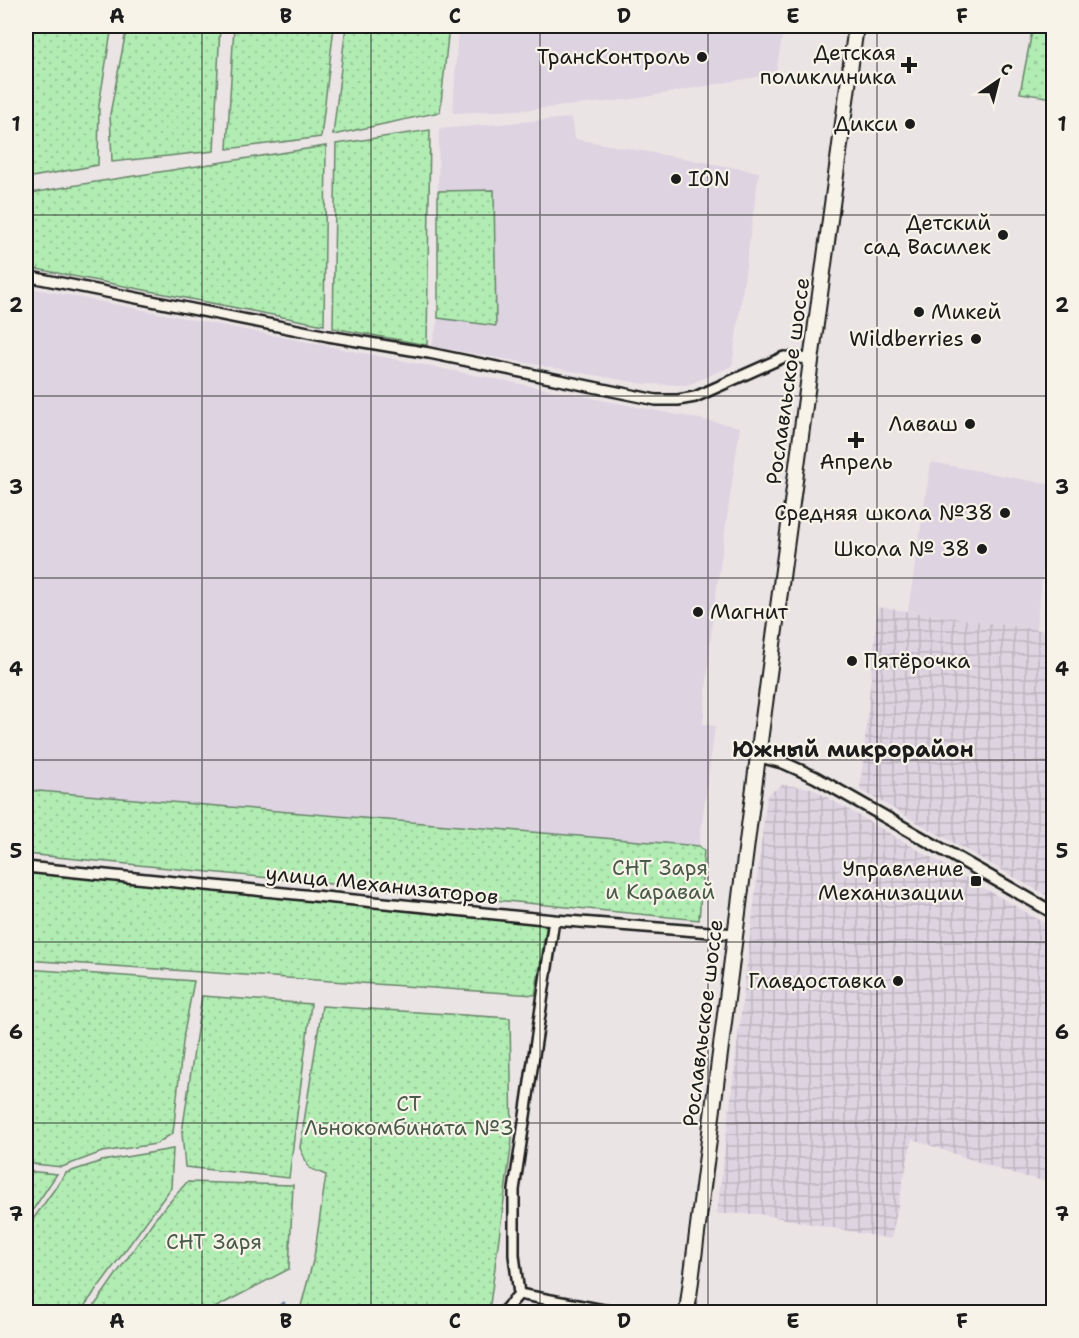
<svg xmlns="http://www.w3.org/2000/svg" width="1079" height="1338" font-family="'Shantell Sans',sans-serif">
  <defs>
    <pattern id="industrial-grid" width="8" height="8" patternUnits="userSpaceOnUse" patternTransform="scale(1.5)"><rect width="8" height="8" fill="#ddd3e1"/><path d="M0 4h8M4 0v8" fill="none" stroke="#bdb5c0"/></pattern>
    <pattern id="green-dots" width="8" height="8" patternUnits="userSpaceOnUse" patternTransform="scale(1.5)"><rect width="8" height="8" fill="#b1edb3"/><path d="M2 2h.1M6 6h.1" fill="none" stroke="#98cb99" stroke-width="1.8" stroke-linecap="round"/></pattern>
  </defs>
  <rect width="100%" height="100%" fill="#ebe4e5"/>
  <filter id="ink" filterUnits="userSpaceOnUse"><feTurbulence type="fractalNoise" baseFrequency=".0167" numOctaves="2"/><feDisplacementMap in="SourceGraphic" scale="12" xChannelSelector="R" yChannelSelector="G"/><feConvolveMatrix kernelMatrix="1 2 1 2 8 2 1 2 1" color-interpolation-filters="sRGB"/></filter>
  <g filter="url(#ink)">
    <path fill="#ddd3e1" d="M458,26h326l-8,45 -15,5 -127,23 -98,10 -83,4z
      M571,118l4,21 184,33 -27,194 -44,19 -44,-1 -212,-38 6,-28 58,8 -2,-136 -56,1 1,-62z
      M26,287l714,140 -27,187 -10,110 12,2 -16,120 -673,-56z
      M931,462l122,23 -17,145 -128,-19z"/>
    <path fill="url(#industrial-grid)" d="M878,607l175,25v267l-193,-109z
      M782,785l29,3 242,140v255l-40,-9 -101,-35 -21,100 -132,-25h-42l50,-419z"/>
    <path fill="url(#green-dots)" stroke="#668468" stroke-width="1.5" d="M26,26h86l-13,79 -1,60 -72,13z
      M127,26h93l-6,125 -102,11 -2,-48z
      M234,26h100l-13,111 -94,12z
      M346,26h103l-9,86 -107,23z
      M1033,26h20v72l-33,-5z
      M430,130l-3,215 -94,-17 3,-184z
      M326,146l-2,179 -298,-58v-73l57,-10z
      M494,190l2,136 -58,-8v-127z
      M26,790l673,56 5,5 -5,69 -673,-66z
      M26,868l522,49 -13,78 -509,-35z
      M26,969l168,12 -10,52 -11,100 -17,11 -54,8 -40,15 -36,-4z
      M202,996l109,8 -22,174 -104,-11 -3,-34z
      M322,1006l188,12 2,122 -23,172h-192l3,-2 14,-53 12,-82 -17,-7 -9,-20z
      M173,1149l-2,39 -91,124h-54v-83l40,-56 36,-12z
      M26,1171l31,3 -31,46z
      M187,1182l106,3 -4,84 -82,43h-117l64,-92z"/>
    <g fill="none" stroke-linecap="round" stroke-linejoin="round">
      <path stroke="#6987a1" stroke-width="3" d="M269,1312l15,-9"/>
      <defs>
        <path id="minor" d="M26,276l302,60 101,17 227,47h22l17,-3 89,-40 28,2
          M26,867l528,53 182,14
          M519,1294l95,18
          M503,1312l16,-18 -5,-39v-65l40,-270"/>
        <path id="tertiary" d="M758,756l26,7 31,14 239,136"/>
        <path id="primary" d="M687,1312l71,-556 98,-730"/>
      </defs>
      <use href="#minor" stroke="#1c1c1c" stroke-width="14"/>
      <use href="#tertiary" stroke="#1c1c1c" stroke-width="15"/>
      <use href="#primary" stroke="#1c1c1c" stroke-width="18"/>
      <use href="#minor" stroke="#f7f3e8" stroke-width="9"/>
      <use href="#tertiary" stroke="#f7f3e8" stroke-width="10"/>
      <use href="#primary" stroke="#f7f3e8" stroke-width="14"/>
    </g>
  </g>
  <path fill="none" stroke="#1c1c1c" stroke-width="1.5" stroke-opacity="0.55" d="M202,26v1286M371,26v1286M540,26v1286M708,26v1286M877,26v1286M26,215h1028M26,396h1028M26,578h1028M26,760h1028M26,942h1028M26,1123h1028"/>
  <g fill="#1c1c1c" stroke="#f7f3e8" stroke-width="2">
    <circle cx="702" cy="57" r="6"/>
    <path d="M906 56h6v6h6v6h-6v6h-6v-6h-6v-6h6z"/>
    <circle cx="910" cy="124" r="6"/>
    <circle cx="676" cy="179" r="6"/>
    <circle cx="1003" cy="235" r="6"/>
    <circle cx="919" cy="312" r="6"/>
    <circle cx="976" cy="339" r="6"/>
    <circle cx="970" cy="424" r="6"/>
    <path d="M853 431h6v6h6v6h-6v6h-6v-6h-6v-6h6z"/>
    <circle cx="1005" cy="513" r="6"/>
    <circle cx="982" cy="549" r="6"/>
    <circle cx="698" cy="612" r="6"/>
    <circle cx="852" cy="661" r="6"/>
    <rect x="970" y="875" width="12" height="12" rx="3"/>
    <circle cx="898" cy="981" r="6"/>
  </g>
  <g text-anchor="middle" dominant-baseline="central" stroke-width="4.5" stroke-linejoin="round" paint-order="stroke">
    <g font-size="21" fill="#1c1c1c" stroke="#f7f3e8" text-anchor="end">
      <text x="896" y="53">Детская<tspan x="896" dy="24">поликлиника</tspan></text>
      <text x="690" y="57">ТрансКонтроль</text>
      <text x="898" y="124">Дикси</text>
      <text x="688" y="179" text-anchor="start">ION</text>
      <text x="991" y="223">Детский<tspan x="991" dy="24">сад Василек</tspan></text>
      <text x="931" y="312" text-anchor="start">Микей</text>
      <text x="964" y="339">Wildberries</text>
      <text x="958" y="424">Лаваш</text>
      <text x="856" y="462" text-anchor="middle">Апрель</text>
      <text x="993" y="513">Средняя школа №38</text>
      <text x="970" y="549">Школа № 38</text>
      <text x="710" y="612" text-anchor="start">Магнит</text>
      <text x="864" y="661" text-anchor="start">Пятёрочка</text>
      <text x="964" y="869">Управление<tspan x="964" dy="24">Механизации</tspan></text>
      <text x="886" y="981">Главдоставка</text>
    </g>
    <g font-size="21" fill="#1c1c1c" stroke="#f7f3e8">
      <text transform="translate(788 381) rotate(-82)">Рославльское шоссе</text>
      <text transform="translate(382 885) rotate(6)">улица Механизаторов</text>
      <text transform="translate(703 1023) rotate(-83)">Рославльское шоссе</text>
    </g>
    <g font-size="21" fill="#495b49" stroke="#f7f3e8">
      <text x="660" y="868">СНТ Заря<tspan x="660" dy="24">и Каравай</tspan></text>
      <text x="409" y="1104">СТ<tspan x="409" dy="24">Льнокомбината №3</tspan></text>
      <text x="214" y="1242">СНТ Заря</text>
    </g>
    <g font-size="22" font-weight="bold" fill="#1c1c1c" stroke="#f7f3e8">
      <text x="853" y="749">Южный микрорайон</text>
    </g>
  </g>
  <rect width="1079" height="1338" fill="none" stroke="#f7f3e8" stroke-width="66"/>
  <g transform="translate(998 81) rotate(35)" stroke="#f7f3e8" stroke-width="4.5" paint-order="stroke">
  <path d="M0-4.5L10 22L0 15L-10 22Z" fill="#1c1c1c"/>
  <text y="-9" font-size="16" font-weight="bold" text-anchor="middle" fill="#1c1c1c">С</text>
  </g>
  <rect x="33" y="33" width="1013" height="1272" fill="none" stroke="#1c1c1c" stroke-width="2"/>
  <g font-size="20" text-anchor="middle" font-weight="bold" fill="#1c1c1c">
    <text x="117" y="23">A</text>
    <text x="286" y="23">B</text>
    <text x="455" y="23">C</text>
    <text x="624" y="23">D</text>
    <text x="793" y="23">E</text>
    <text x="962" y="23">F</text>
    <text x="16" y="131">1</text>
    <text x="1062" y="131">1</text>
    <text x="16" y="312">2</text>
    <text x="1062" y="312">2</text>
    <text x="16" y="494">3</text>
    <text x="1062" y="494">3</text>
    <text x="16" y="676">4</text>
    <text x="1062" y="676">4</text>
    <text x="16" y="858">5</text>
    <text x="1062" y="858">5</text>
    <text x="16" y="1039">6</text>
    <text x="1062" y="1039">6</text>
    <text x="16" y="1221">7</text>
    <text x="1062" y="1221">7</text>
    <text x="117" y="1328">A</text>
    <text x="286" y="1328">B</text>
    <text x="455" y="1328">C</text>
    <text x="624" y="1328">D</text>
    <text x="793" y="1328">E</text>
    <text x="962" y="1328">F</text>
  </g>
</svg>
